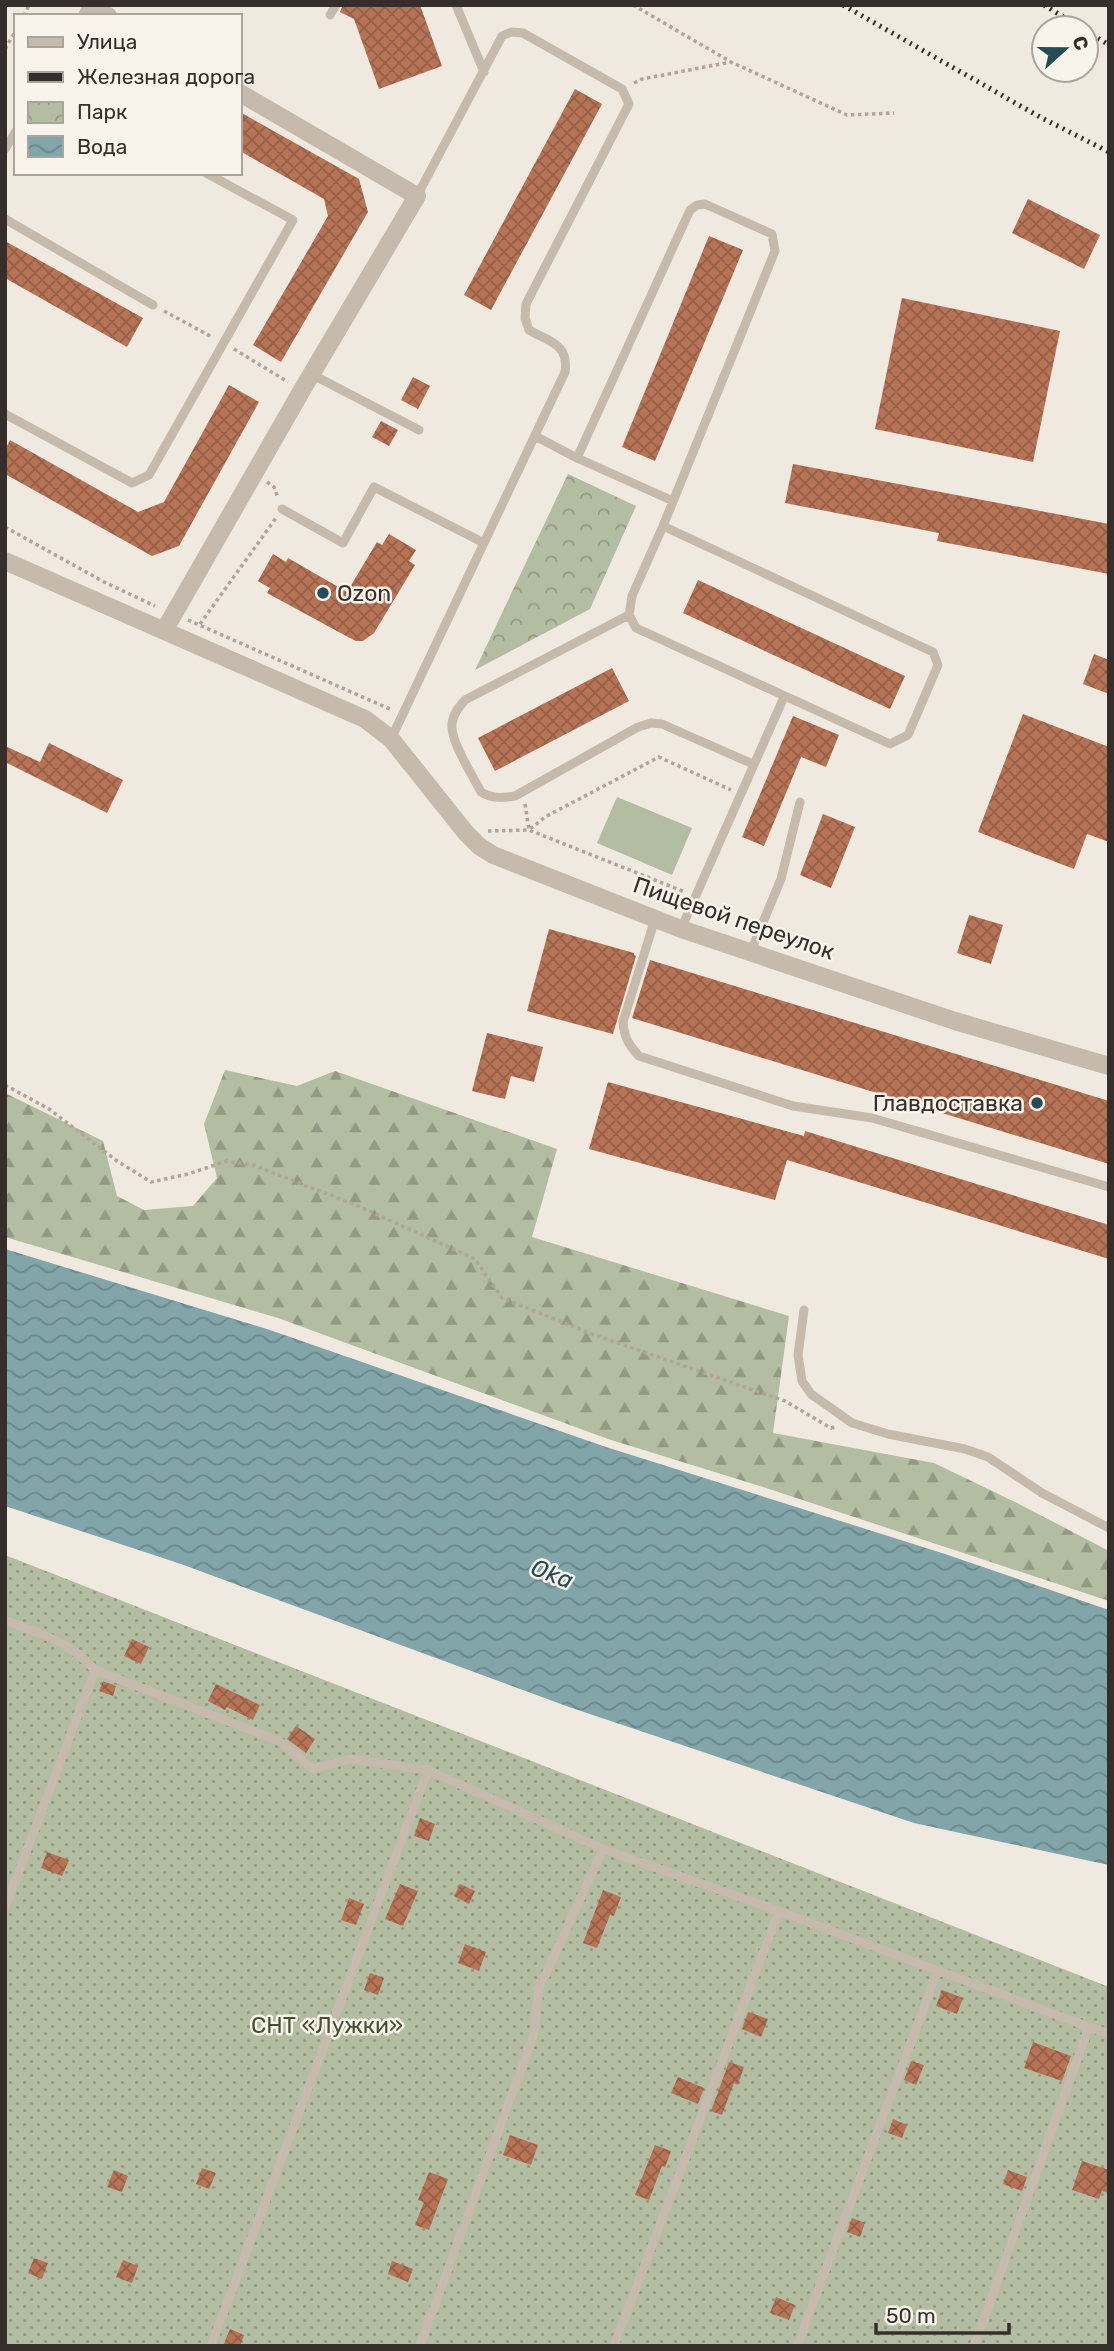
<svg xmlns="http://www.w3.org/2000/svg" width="1114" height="2351" font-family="Rubik,sans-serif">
  <defs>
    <pattern id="forest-firs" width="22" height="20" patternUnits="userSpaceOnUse" patternTransform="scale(1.75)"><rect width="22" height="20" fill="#b2bda1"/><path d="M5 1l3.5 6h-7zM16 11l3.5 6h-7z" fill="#929a83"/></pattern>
    <pattern id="park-crowns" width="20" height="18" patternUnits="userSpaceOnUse" patternTransform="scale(1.75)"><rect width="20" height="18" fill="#b2bda1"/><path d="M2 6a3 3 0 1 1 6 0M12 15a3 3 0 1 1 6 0" fill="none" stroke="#929a83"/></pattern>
    <pattern id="garden-dots" width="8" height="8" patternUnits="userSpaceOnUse" patternTransform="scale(1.75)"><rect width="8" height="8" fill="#b2bda1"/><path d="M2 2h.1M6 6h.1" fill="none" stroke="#929a83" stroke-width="1.8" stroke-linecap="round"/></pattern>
    <pattern id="water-waves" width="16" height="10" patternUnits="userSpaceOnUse" patternTransform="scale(1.75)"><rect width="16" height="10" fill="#81a5a9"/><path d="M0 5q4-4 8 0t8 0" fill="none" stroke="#6a878a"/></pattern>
    <pattern id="building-cross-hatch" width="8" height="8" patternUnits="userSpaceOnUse" patternTransform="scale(1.75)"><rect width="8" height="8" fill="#b77356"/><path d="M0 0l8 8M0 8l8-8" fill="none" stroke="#965f47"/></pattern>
  </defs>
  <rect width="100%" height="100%" fill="#f0e9df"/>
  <path fill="#b2bda1" d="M617,797l75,31 -20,47 -75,-32z"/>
  <path fill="url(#forest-firs)" d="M225,1070l72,16 38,-15 222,78 -25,88 257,79 -16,117 161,30 85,41 90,47v50l-346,-114 -155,-48 -330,-121 -273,-81v-144l98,48 14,55 27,14 49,-4 24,-28 -13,-54z"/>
  <path fill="url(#park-crowns)" d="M568,474l68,32 -46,103 -115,61z"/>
  <path fill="url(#garden-dots)" d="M5,1555l1104,432v359h-1104z"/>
  <path fill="url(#water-waves)" d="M5,1249l262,80 339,118 339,107 164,56v255l-195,-42 -345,-116 -388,-143 -176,-58z"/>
  <path fill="url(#building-cross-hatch)" d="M343,5h77l22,61 -63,23 -25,-70 -14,-7z
    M575,89l27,15 -111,206 -27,-15z
    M240,112l119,67 9,33 -87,150 -28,-17 75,-129 -4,-17 -84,-48z
    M1028,199l72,36 -16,34 -72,-36z
    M709,236l34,14 -88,211 -33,-14z
    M5,241l138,77 -16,29 -122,-69z
    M902,298l158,33 -27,131 -158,-33z
    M413,377l17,9 -12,23 -17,-9z
    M229,385l30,17 -80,144 -27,10 -147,-82v-24l5,-10 128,72 26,-10z
    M381,421l17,9 -9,16 -17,-9z
    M793,464l316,60v50l-172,-33 2,-8 -154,-30z
    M389,534l27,16 -7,11 6,4 -41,68 -11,8h-7l-8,-4 -81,-44 3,-5 -12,-7 15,-27 13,8 2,-4 59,34 30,-50 5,3z
    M698,580l207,96 -15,33 -207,-96z
    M1094,654l15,6v34l-26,-10z
    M612,668l17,33 -134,70 -17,-33z
    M1023,714l86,33v95l-22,-8 -13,35 -96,-37z
    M793,716l46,19 -13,32 -25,-10 -37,89 -22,-9z
    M49,743l74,37 -16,33 -102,-51v-16l35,16z
    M823,814l32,13 -24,61 -31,-13z
    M969,915l34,10 -12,39 -34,-11z
    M549,929l85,24v2l2,1 -23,78 -86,-23z
    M650,960l459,141v63l-477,-146z
    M487,1033l56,14 -9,35 -23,-6 -6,23 -33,-8z
    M608,1082l196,54 1,-5 304,94v34l-322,-99 -12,40 -186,-51z
    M132,1639l17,8 -8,17 -17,-8z
    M103,1681l13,5 -3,10 -14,-5z
    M216,1684l44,21 -7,15 -26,-13 -2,3 -17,-9z
    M296,1726l19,13 -9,14 -19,-14z
    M420,1818l15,6 -6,17 -15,-5z
    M47,1852l22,8 -7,16 -21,-8z
    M400,1884l18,7 -15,35 -18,-7z
    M460,1884l15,7 -6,13 -15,-8z
    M603,1890l18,7 -7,19 -4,-1 -13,33 -14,-5z
    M349,1898l15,6 -8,21 -15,-5z
    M465,1944l21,8 -7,19 -21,-8z
    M370,1973l14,5 -6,17 -14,-5z
    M942,1990l21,8 -6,16 -21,-8z
    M748,2012l20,7 -7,18 -19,-8z
    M1033,2042l38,14 -9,25 -38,-13z
    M911,2061l13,4 -8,20 -12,-5z
    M729,2062l15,5 -6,18 -4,-2 -12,32 -11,-4z
    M678,2077l26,11 -6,16 -27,-11z
    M893,2119l14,6 -5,13 -14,-5z
    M510,2135l28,10 -7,20 -28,-10z
    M655,2145l16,6 -6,16 -3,-1 -13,34 -14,-5z
    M1082,2161l27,9v23l-7,-2 -3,8 -27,-9z
    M202,2168l14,5 -7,16 -13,-5z
    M114,2170l14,6 -6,16 -15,-5z
    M1008,2170l19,7 -5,14 -19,-7z
    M429,2172l19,7 -19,51 -14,-5 9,-23 -6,-2z
    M852,2218l13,5 -5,14 -13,-5z
    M34,2258l14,5 -6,16 -14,-6z
    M123,2260l15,6 -6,17 -16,-6z
    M392,2261l21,8 -5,13 -20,-8z
    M776,2297l19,8 -6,15 -19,-7z
    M230,2329l14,6 -4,11h-17z"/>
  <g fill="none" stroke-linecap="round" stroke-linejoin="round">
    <path stroke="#b2a497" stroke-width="3.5" stroke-dasharray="3.5 3.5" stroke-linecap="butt" d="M633,5l98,57
      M24,16l5,-11
      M5,49l11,-19
      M634,83l8,-4 89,-17 116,53 47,-2
      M164,311l48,26
      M234,349l54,33
      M267,482l7,5 4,11
      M5,527l99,55 51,24
      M188,620l204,90
      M200,624l76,-106
      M525,804l4,26 16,-13 114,-60 72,33
      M488,831l41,-1 156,62
      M5,1085l44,24 68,52 34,21 37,-8 39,-13 26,4 105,41 117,53 27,39 90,36 193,67 46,27 4,-1"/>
    <path stroke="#c6baac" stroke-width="9" d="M456,5l28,67
      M330,15l6,-10
      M82,16l6,-11
      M5,149l11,-18
      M5,219l148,86
      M311,374l108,56
      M5,414l127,69 17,-8 144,-255 -87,-47
      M535,436l42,22 113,-248 7,-5 8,-1 67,30 3,17 -112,275 -31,70 -3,19 7,13 254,116 18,-9 30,-70 -5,-13 -270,-126
      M577,458l96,43
      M282,509l61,34 31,-56 110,56
      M629,615l-164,85c-6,7 -12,14 -13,24 -2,17 21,52 29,68 12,7 21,6 34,4l123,-69 13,-4 11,1 91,40
      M391,739l174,-367c4,-28 -15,-30 -36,-42l-4,-12 1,-14 103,-200 -7,-15 -99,-56 -12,-1 -9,4 -85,160
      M655,919l-32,103c1,16 6,23 16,34l154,50 79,12 237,69
      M681,929l103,-232
      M751,951l30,-72 19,-77
      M804,1310l-6,45 4,26 9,13 41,29 36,11 77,15 23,8 54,36 67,35
      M5,1620c36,14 64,21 90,50
      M5,1908l90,-238 184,71 34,28 37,-10 78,11 175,79 176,62 310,116 -115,319
      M1089,2027l20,7
      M211,2346l217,-576
      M420,2346l113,-309 6,-48 64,-140
      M614,2346l165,-435
      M797,2346l141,-376"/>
    <path stroke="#c6baac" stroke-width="18" d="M90,5l18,11
      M5,561l360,158 26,20 75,94 13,13 14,9 188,74 274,92 154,45
      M164,631l138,-241 115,-194 -177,-103"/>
    <path stroke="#362e2a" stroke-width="5" stroke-dasharray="2 5" stroke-linecap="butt" d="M843,5l197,112 69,35
      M1044,5l37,23
      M1086,31l23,14"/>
  </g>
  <g fill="#254c52" stroke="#f8f3eb" stroke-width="2.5">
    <circle cx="323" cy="593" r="7"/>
    <circle cx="1037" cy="1103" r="7"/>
  </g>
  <g text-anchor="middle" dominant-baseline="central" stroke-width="5" stroke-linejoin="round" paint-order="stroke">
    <g font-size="23" fill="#362e2a" stroke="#f8f3eb" text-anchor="start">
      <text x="337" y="593">Ozon</text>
      <text x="1023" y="1103" text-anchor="end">Главдоставка</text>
    </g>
    <g font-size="23" fill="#362e2a" stroke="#f8f3eb">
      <text transform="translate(734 918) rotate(19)">Пищевой переулок</text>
    </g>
    <g font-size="23" fill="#435131" stroke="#f8f3eb">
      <text x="327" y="2025">СНТ «Лужки»</text>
    </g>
    <g font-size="24" font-style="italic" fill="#254c52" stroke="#f8f3eb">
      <text transform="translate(552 1574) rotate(21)">Oka</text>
    </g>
  </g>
  <rect width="1114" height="2351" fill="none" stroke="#362e2a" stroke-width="14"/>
  <rect x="14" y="14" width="228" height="161" fill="#f8f3eb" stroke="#aaa49e" stroke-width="2"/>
  <rect x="28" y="37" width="35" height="10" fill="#c6baac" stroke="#aaa49e" stroke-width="2"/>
  <text x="77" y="49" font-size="21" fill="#362e2a">Улица</text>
  <rect x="28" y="72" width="35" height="10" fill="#362e2a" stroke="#aaa49e" stroke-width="2"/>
  <text x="77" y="84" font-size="21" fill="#362e2a">Железная дорога</text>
  <rect x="28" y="102" width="35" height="21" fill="url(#park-crowns)" stroke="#aaa49e" stroke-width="2"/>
  <text x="77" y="119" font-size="21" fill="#362e2a">Парк</text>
  <rect x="28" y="136" width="35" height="21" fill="url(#water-waves)" stroke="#aaa49e" stroke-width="2"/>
  <text x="77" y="154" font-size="21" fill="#362e2a">Вода</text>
  <g transform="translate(1065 49) rotate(69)"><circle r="33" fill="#f8f3eb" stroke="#aaa49e" stroke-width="2"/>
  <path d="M0-5L12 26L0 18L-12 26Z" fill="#254c52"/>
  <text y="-10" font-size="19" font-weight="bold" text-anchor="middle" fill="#362e2a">С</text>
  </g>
  <path d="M876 2323v10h133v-10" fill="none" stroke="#362e2a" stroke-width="3.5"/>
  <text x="886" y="2323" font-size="21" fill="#362e2a" stroke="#f8f3eb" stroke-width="5" paint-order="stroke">50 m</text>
</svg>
